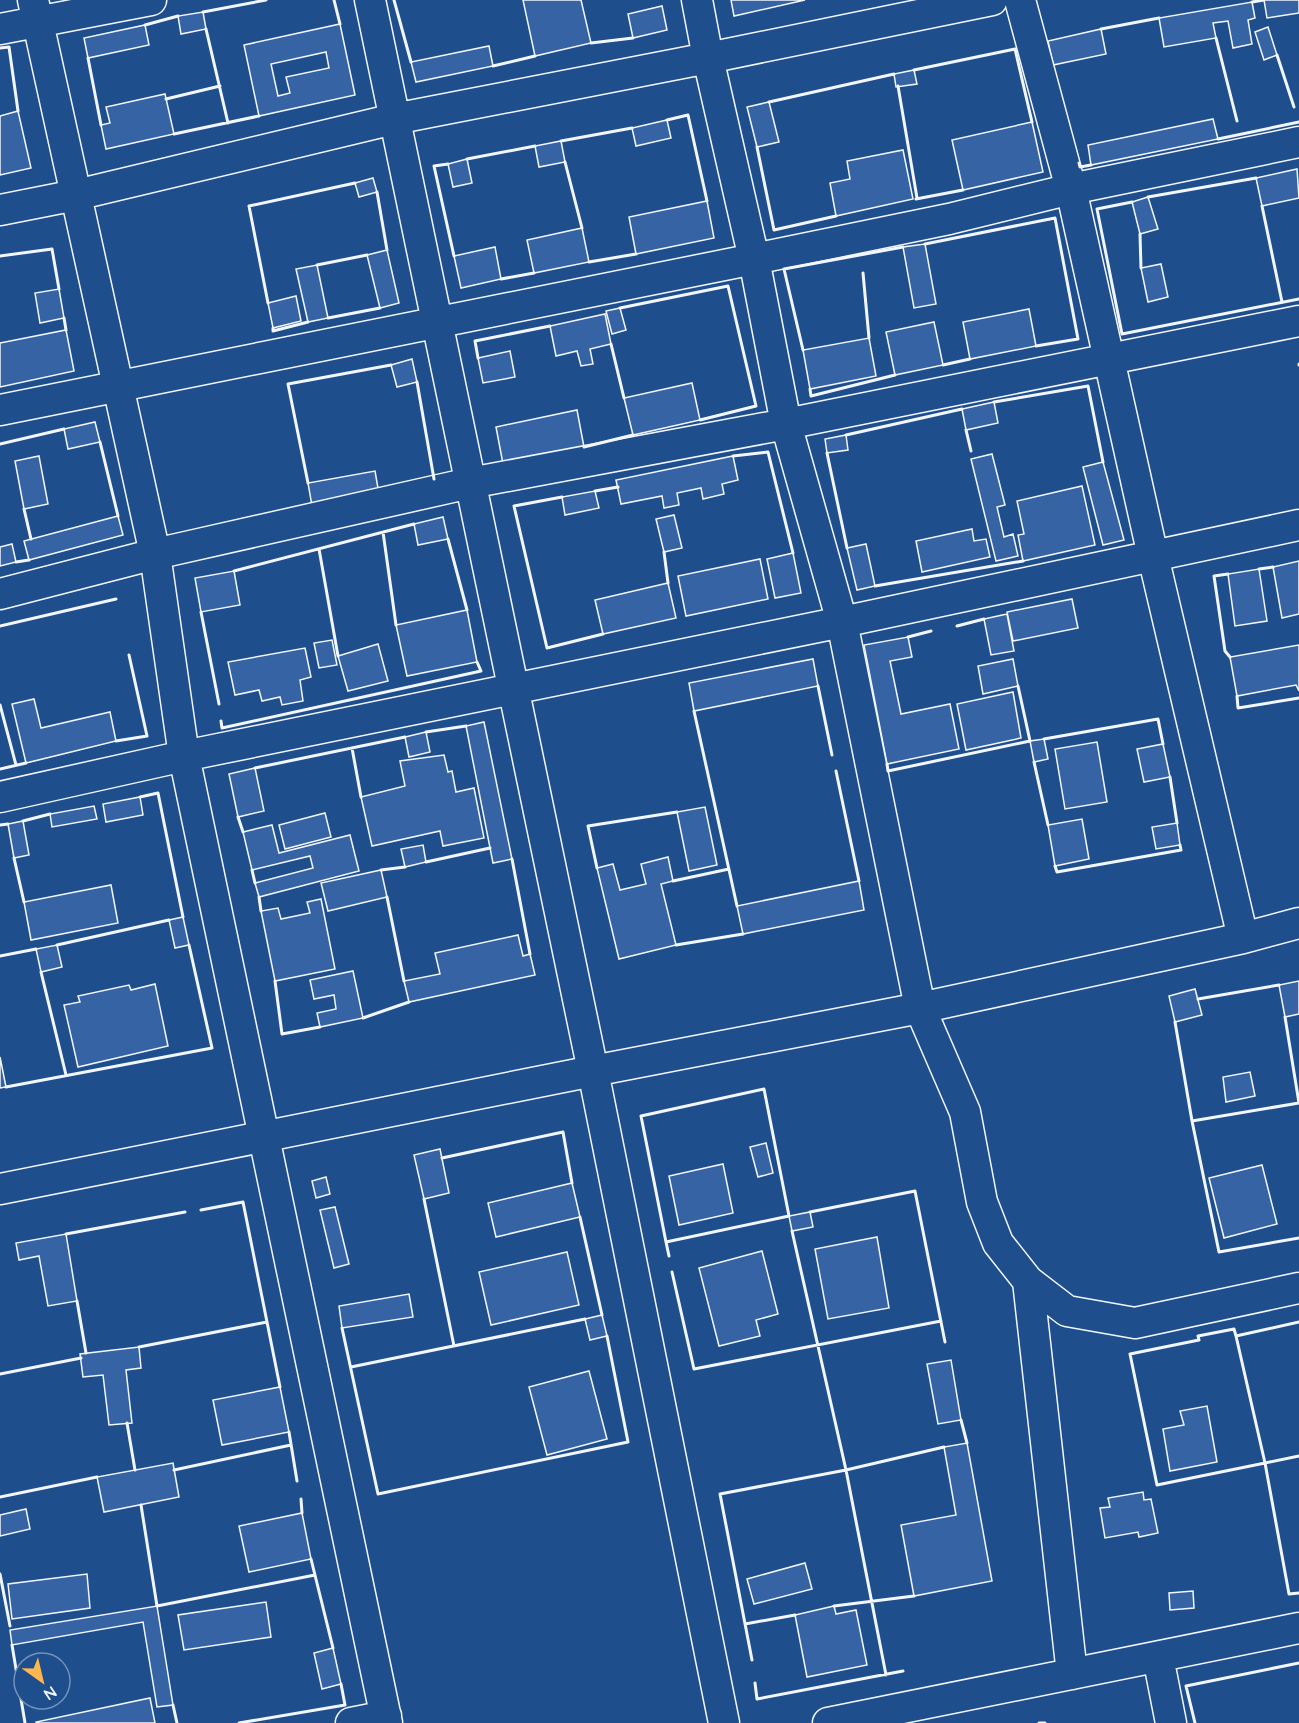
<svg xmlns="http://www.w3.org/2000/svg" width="1299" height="1723" font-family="Quicksand,sans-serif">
  <rect width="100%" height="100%" fill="#1f4e8c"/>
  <path fill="#3563a3" stroke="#f2f6ff" stroke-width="1.5" fill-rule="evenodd" d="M523,0h58l10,43 -56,13z
    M731,0h74l-71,16z
    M1264,0h35v13l-32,5z
    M1252,2l3,16 -7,2 4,24 -19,4 -5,-27 -15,2 3,15 -52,9 -5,-29z
    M662,6l5,24 -34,8 -5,-24z
    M203,12l3,17 -25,5 -3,-18z
    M340,24l15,71 -96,21 -15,-71zM326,52l3,16 -43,9 4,16 -12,3 -7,-32z
    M145,25l4,20 -61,13 -4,-20z
    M1268,27l9,28 -13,5 -9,-28z
    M1101,29l5,25 -53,11 -5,-24z
    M489,46l4,20 -77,16 -5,-20z
    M914,70l3,14 -21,3 -2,-13z
    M165,94l9,40 -68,15 -5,-24 9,-2 -4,-16z
    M769,102l10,40 -22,5 -10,-40z
    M18,111l13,57 -31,7v-59z
    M1213,119l5,20 -127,26 -3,-20z
    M667,120l4,18 -35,8 -4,-18z
    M1032,122l11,50 -80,18 -11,-50z
    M561,141l4,21 -26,5 -4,-21z
    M903,150l10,49 -77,17 -6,-33 20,-4 -3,-18z
    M467,159l5,24 -19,4 -5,-23z
    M1297,169l2,29 -37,8 -6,-28z
    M373,178l4,14 -18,5 -4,-14z
    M1148,197l10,32 -18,5 -8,-32z
    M707,201l7,37 -78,16 -7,-37z
    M582,228l7,34 -55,11 -7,-33z
    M925,244l11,60 -22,4 -11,-61z
    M495,247l6,32 -40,9 -7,-32z
    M387,250l12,53 -19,5 -13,-53z
    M1161,264l7,33 -20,5 -7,-34z
    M317,265l11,53 -20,4 -12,-53z
    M59,289l5,29 -24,5 -5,-30z
    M296,296l5,25 -28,7 -5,-25z
    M620,308l6,22 -14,4 -6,-23z
    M1029,309l7,37 -66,13 -7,-37z
    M605,314l6,30 -21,5 3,15 -12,2 -4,-15 -21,5 -6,-30z
    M934,322l9,43 -48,10 -9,-43z
    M66,330l8,41 -74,16v-44z
    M869,338l7,38 -66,13 -7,-39z
    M510,351l5,26 -32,6 -5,-25z
    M412,359l5,23 -20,5 -6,-22z
    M692,383l8,37 -67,15 -9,-37z
    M994,402l4,21 -32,7 -4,-21z
    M577,410l7,37 -81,17 -7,-37z
    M95,422l5,20 -32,7 -4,-20z
    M846,435l2,15 -21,3 -2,-14z
    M992,454l13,51 -8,2 7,30 9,-3 5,22 -22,5 -25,-102z
    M39,456l9,48 -24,5 -9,-48z
    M733,456l5,24 -16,4 2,10 -21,5 -2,-11 -24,5 2,12 -15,3 -2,-12 -41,8 -5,-24z
    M1103,462l21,78 -21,5 -20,-78z
    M375,471l4,23 -67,12 -4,-23z
    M1082,486l13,59 -72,16 -5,-26 6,-1 -7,-33z
    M595,491l4,17 -34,7 -3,-18z
    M674,515l8,33 -18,4 -8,-33z
    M118,516l5,19 -94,25 -5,-19z
    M443,517l5,22 -30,6 -4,-21z
    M972,529l2,12 12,-2 4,18 -68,15 -6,-31z
    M12,544l4,18 -16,4v-19z
    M866,544l9,42 -18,4 -10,-42z
    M793,553l8,40 -26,5 -8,-39z
    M760,559l8,40 -82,17 -8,-40z
    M1299,561v53l-17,4 -9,-51z
    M1259,569l8,52 -32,5 -7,-52z
    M234,571l6,34 -39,7 -6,-34z
    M668,583l8,35 -73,16 -8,-34z
    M1072,599l6,29 -65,13 -6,-29z
    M467,610l10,52 -70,14 -11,-51z
    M1007,614l7,37 -23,4 -7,-36z
    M908,637l4,20 -22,4 11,53 49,-10 9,45 -72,15 -23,-119z
    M332,640l5,25 -18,3 -5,-25z
    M378,644l10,37 -40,10 -10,-35z
    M1299,645v46l-3,-6 -59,11 -7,-39z
    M305,648l6,29 -11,3 3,21 -21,4 -2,-8 -18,4 -3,-11 -24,5 -7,-33z
    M813,659l5,27 -124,25 -5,-28z
    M1013,659l5,27 -35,8 -5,-28z
    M1013,692l8,46 -55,12 -9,-46z
    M34,699l7,29 69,-16 6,29 -90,22 -14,-59z
    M484,722l28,137 -19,4 -27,-137z
    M426,732l4,20 -21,5 -4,-20z
    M1044,739l4,20 -14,3 -4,-21z
    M1097,742l10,60 -42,7 -10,-60z
    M1163,744l7,33 -26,5 -7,-33z
    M444,755l4,17 4,-1 4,21 18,-4 10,50 -41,8 -3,-15 -68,15 -11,-49 44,-11 -5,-25z
    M255,768l9,43 -26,6 -9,-43z
    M140,797l3,18 -37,7 -3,-18z
    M94,806l3,13 -45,8 -2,-13z
    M705,807l12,58 -28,6 -12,-59z
    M325,813l6,24 -46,12 -6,-24z
    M1082,819l7,40 -34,7 -7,-41z
    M23,821l6,34 -15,3 -6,-34z
    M1177,823l3,22 -24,4 -4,-22z
    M272,825l7,28 71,-18 9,36 -100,26 -4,-14 58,-15 -3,-12 -58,14 -9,-38z
    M423,845l3,17 -21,5 -4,-18z
    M668,857l5,24 -12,3 15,61 -57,14 -22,-91 16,-4 7,26 26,-6 -5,-20z
    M381,870l6,27 -59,14 -7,-28z
    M859,881l5,29 -121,24 -6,-28z
    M111,885l7,38 -87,17 -7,-38z
    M321,899l14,70 -60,12 -14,-70 17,-3 3,11 29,-6 -3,-11z
    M183,917l6,28 -14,3 -6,-28z
    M518,935l5,21 7,-2 5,21 -126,27 -5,-21 36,-7 -5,-21z
    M57,945l5,22 -21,5 -5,-23z
    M353,971l10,47 -43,9 -3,-14 19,-4 -2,-14 -20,4 -4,-19z
    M1299,981v33l-14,3 -6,-32z
    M155,984l13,62 -90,21 -14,-62 16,-3 -2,-6 51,-11 2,5z
    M1195,989l7,26 -27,7 -6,-26z
    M0,1057l6,30 -6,1z
    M1250,1072l5,24 -29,6 -3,-25z
    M766,1143l7,30 -15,4 -8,-30z
    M440,1149l9,44 -25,6 -10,-44z
    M723,1164l10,49 -54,12 -10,-49z
    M1262,1165l15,59 -53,14 -15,-60z
    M326,1177l4,17 -14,4 -4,-17z
    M572,1183l8,34 -84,20 -8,-34z
    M335,1207l14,57 -15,4 -14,-58z
    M810,1212l3,15 -21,4 -3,-15z
    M66,1234l11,67 -29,5 -9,-50 -20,4 -3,-17z
    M877,1237l12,71 -61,11 -13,-70z
    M762,1251l16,63 -22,6 4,16 -41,10 -20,-78z
    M567,1252l12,53 -88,20 -12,-53z
    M409,1294l4,23 -71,11 -3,-22z
    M602,1315l5,21 -17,4 -5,-21z
    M139,1347l2,21 -15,2 6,53 -23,2 -6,-50 -20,2 -3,-23z
    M951,1360l10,60 -23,4 -11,-60z
    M589,1371l18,68 -60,16 -18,-68z
    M280,1387l9,45 -67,13 -9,-45z
    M1207,1406l10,56 -47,9 -7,-42 21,-4 -4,-14z
    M967,1443l25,138 -78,15 -13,-71 55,-10 -12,-68z
    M173,1463l6,34 -75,15 -7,-35z
    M1143,1492l1,8 7,-1 7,34 -19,4 -1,-5 -33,6 -5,-30 10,-1 -2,-9z
    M26,1509l4,20 -30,7v-21z
    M302,1513l9,46 -62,13 -10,-46z
    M805,1563l7,26 -58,15 -7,-25z
    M87,1574l3,34 -78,11 -4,-35z
    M1193,1591l1,17 -24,2 -1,-17z
    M266,1602l5,35 -87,13 -6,-35z
    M157,1606l16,99 -16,2 -14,-85 -131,23 -2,-15z
    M834,1606l2,8 20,-4 11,55 -60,12 -12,-62z
    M333,1648l8,36 -19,5 -8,-36z
    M150,1698l5,25h-119v-1z"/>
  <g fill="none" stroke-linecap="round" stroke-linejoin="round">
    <defs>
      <path id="minor" d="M33,0l122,554 29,202 203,967
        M370,0l223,1071 131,652
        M697,0l11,58 46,201 32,165 56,198 78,386 45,104 17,90 16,41 30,38 44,393
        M1020,0l51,189 82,367 90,382
        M0,29l151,-29
        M0,210l76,-15 318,-76 314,-61 284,-58
        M0,410l754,-151 195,-40 122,-30 228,-47
        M0,594l155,-40 315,-71 316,-59 513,-103
        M0,797l184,-41 658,-134 457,-97
        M0,1189l593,-118 327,-63 323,-70 56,-15
        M1028,1281l39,30 68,12 164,-35
        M1158,1657l13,66
        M351,1723l35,-7
        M828,1723l471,-95"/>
    </defs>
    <use href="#minor" stroke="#f2f6ff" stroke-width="33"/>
    <use href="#minor" stroke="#1f4e8c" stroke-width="30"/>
    <path stroke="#f2f6ff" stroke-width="3" d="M334,0l6,24
      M394,0l17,62
      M1252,2l12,-2
      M203,12l63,-12
      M145,25l33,-9
      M206,29l22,94
      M1101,29l58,-11
      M1216,38l21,83
      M591,43l42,-5
      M0,48l9,-1 9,64
      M1277,55l17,52
      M88,58l13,67
      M493,66l42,-10
      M914,70l101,-21 17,73
      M898,86l19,112
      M166,99l54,-13
      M769,102l125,-28
      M667,120l21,-5 19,86
      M174,134l85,-18
      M1218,139l81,-17
      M561,141l71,-13
      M757,147l17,83 62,-14
      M467,159l68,-13
      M565,162l17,66
      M1079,163l1,4 11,-2
      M448,164l-14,2 20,90
      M377,192l10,58
      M1148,197l108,-19
      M916,199l47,-9
      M1132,202l-35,7 25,125 177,-35
      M1262,206l20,96
      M1140,234l1,34
      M925,244l130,-26 23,121 -42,7
      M0,256l52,-7 7,40
      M589,262l47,-8
      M317,265l50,-10
      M863,273l6,65
      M501,279l33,-6
      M268,303l-19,-97 106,-23
      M620,308l108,-22 28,120 -56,14
      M64,318l2,12
      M328,318l52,-10
      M273,328v3l35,-9
      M611,344l13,54
      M803,350l-19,-81 119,-22
      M478,358l-3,-17 75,-15
      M1299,364v1
      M943,365l27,-6
      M417,382l17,97
      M810,389l1,7 84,-21
      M994,402l94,-16 15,76
      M966,430l5,21
      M846,435l116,-26
      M100,442l18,74
      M0,444l64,-15
      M584,447l49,-12
      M827,453l20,95
      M733,456l35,-4 25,101
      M308,483l-20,-99 103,-19
      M595,491l23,-4
      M562,497l-48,9 33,142 56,-14
      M24,509l7,30
      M383,532l13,93
      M448,539l19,71
      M319,549l19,107
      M664,552l4,31
      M16,562l13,-2
      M1259,569l14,-2
      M234,571l180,-47
      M1228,574l-14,2 11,75 5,6
      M875,586l148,-25
      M201,612l18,92
      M0,626l116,-27
      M957,626l27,-7
      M908,637l23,-6
      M818,686l14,69
      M1237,696l1,12 61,-10
      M0,705l16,60
      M694,711l43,195
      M221,721l1,7 259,-57 -4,-9
      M426,732l40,-6
      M1044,739l114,-20 5,25
      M116,741l31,-5 -18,-81
      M352,748l9,49
      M1034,762l14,63
      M887,764l1,7 142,-30 -12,-55
      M255,768l150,-31
      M0,769l26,-6
      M836,771l23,110
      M1170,777l7,46
      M140,797l18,-4 25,124
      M238,817l5,15
      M23,821l27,-7
      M0,825l8,-1
      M14,858l10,44
      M512,859l18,95
      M426,862l64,-14
      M1055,866l2,6 124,-22 -1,-5
      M597,868l-9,-42 89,-14
      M252,870l3,13
      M381,870l24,-3
      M673,881l56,-12
      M259,897l2,14
      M387,897l17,84
      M57,945l112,-25
      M676,945l67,-11
      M0,956l36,-7
      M41,972l25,103
      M275,981l7,53 38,-7
      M1198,999l81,-14
      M1285,1017l14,86
      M363,1018l46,-16
      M1175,1022l17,99 27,131 80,-14
      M6,1087l206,-39 -23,-103
      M1192,1121l107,-18
      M442,1158l121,-26 9,51
      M424,1199l30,147
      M201,1210l42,-8 37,185
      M810,1212l105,-21 30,151
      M580,1217l22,98
      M792,1231l54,239 40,205
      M66,1234l119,-22
      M666,1242l123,-26 -25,-127 -123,27 25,126 3,14
      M672,1272l22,97 247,-48
      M77,1301l9,52
      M1299,1322l-63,14 -2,-7 -36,7 1,4 -69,14 27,131 108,-22 24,131 10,-1
      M342,1328l36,166 250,-52 -21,-106
      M1236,1336l29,127 34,-7
      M139,1347l128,-25
      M351,1367l234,-48
      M0,1374l81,-16
      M961,1420l6,23
      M127,1423l8,47
      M289,1432l8,49
      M174,1470l117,-25
      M0,1497l97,-20
      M301,1499l1,14
      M141,1505l16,101 158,-31
      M311,1559l22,89
      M0,1574l10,52
      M834,1606l80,-10
      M745,1624l50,-9
      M12,1645l13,78
      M752,1660l-32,-166 126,-24 98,-23
      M755,1683l2,16 146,-28
      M173,1705l4,18
      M239,1723l106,-18 -4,-21
      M1039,1723h6
      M1195,1723l-9,-37 113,-23"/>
  </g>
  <g transform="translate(42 1681) rotate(146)"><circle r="28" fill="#1f4e8c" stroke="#7391ba" stroke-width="1.5"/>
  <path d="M0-4.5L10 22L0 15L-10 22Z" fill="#ffb74d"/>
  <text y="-9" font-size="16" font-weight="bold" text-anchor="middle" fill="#f2f6ff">N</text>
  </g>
</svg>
